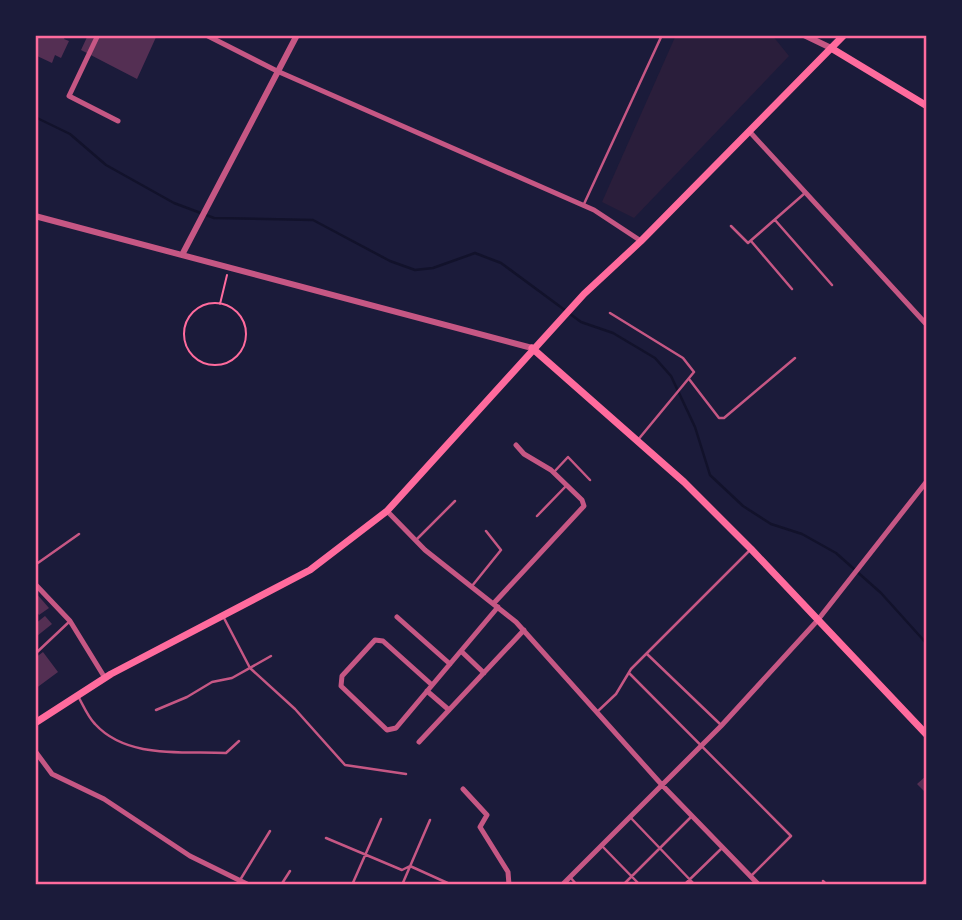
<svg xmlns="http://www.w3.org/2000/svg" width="962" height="920" font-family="'Exo 2',sans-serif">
  <rect width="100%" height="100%" fill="#1b1b3a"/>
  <path fill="#2a1e3b" d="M676,35h96l17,21 -155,162 -32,-16z"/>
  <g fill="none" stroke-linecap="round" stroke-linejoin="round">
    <path stroke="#12122b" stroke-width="2.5" d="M35,117l35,17 36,31 68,38 40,15 99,2 77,41 25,9 18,-2 42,-15 26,10 80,59 32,11 42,25 16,18 24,51 15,48 33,31 28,18 31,10 34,19 45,40 46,51"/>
  </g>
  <path fill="#542f53" d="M35,35h31l-2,4 5,2 -8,17 -6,-3 -3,8 -17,-8z
    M88,35h69l-20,44 -56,-29z
    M35,592l14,16 -10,7 -4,-5z
    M45,616l7,8 -15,12 -2,-12z
    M43,652l15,20 -23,17v-31z
    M927,775v19l-10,-10z"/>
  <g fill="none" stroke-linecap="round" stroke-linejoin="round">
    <path stroke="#ff6b9d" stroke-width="2" d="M184 334a31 31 0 1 1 62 0a31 31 0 1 1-62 0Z
      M220,304l7,-29"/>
    <path stroke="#c65784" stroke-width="2.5" d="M584,204l78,-169
      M775,220l57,65
      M731,226l17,17 57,-50
      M751,241l41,48
      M610,313l73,45 11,14 -57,69
      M689,379l30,39h5l71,-60
      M554,472l14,-15 22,23
      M537,516l30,-31
      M416,540l39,-39
      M35,565l44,-31
      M472,586l29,-36 -15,-19
      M224,618l26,50 45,41 50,56 61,9
      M35,654l35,-33
      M647,654l73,70
      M629,673l162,163 -41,41
      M78,696c5,9 10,21 17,28 32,35 87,27 131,29l13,-12
      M156,710l31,-13 25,-15 20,-4 39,-22
      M598,711l18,-17 15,-25 118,-118
      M630,817l65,68
      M326,838l76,32 8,-4 42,19
      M603,847l37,38
      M570,877l7,8
      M823,881l4,4
      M237,885l33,-54
      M281,885l9,-14
      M352,885l29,-66
      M402,885l28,-65
      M623,885l69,-69
      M684,885l38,-37"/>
    <path stroke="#c65784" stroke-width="5" d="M98,35l-29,61 49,25
      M206,35l71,36 317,139 47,31
      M749,131l178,194
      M387,511l38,39 91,72 146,163 97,100
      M35,584l35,37 35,57
      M494,603l90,-97 -2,-6 -31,-30 -27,-16 -8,-9
      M397,617l53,47
      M461,651l23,22
      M432,685l-49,-44 -8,-1 -33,36 -1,10 46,44 9,-2 102,-121
      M427,691l22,19
      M419,742l105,-112
      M35,751l17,23 52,25 86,57 59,29
      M463,789l24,26 -7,12 28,45 1,13
      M562,885l159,-159 96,-105 110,-140
      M922,885l5,-5"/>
    <path stroke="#c65784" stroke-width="6" d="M804,35l27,13
      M35,216l497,132
      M182,255l115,-220"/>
    <path stroke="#ff6b9d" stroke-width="7" d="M831,48l96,58
      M532,348l152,134 67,67 176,186
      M35,723l76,-49 199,-104 77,-59 197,-217 57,-53 203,-206"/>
  </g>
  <rect width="962" height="920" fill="none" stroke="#1b1b3a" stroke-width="74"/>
  <rect x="37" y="37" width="888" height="846" fill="none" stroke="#ff6b9d" stroke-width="2.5"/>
</svg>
